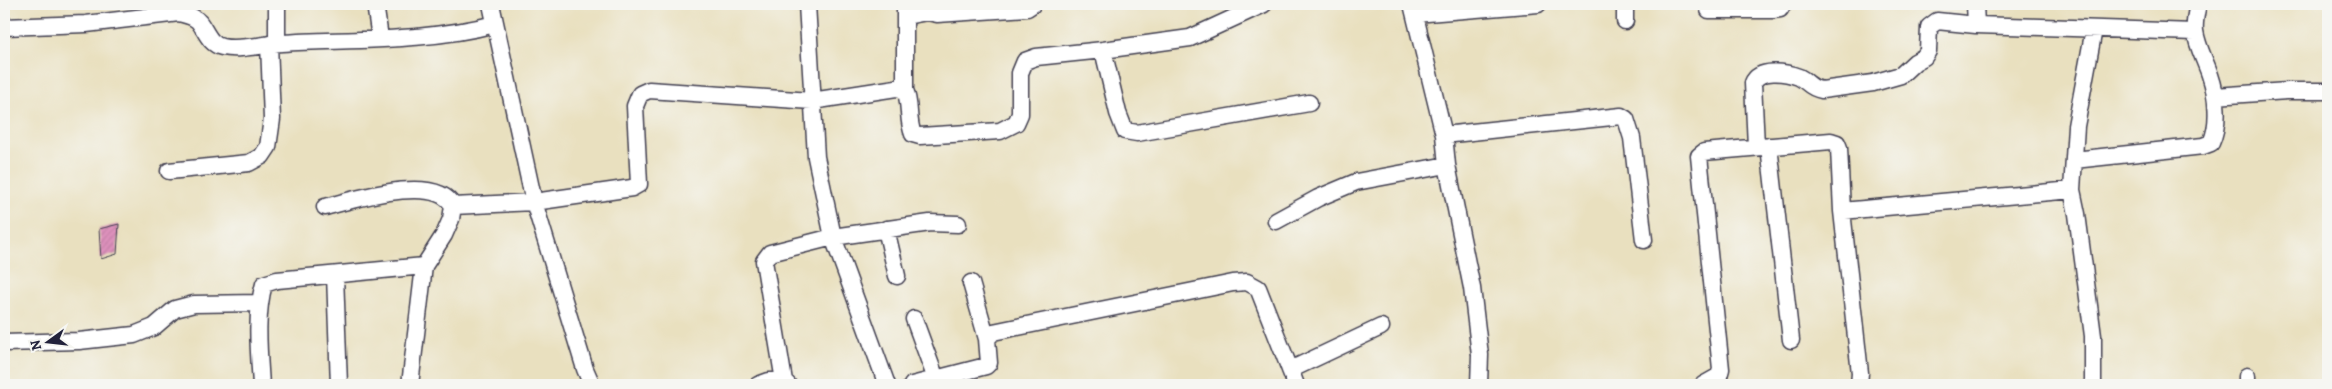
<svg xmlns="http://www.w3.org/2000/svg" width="2332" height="389" font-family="Alegreya,serif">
  <defs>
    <pattern id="building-hatch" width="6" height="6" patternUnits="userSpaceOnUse" patternTransform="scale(1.25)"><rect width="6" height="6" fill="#df92bd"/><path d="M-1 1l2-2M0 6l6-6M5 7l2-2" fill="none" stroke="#b4779b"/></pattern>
  </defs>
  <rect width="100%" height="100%" fill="#f6f6f2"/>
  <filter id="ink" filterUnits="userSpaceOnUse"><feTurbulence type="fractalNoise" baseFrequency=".02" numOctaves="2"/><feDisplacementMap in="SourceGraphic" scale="10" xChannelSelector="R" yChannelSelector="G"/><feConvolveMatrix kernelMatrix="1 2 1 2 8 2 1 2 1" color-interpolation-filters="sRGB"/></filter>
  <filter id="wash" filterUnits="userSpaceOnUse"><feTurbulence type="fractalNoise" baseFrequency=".0096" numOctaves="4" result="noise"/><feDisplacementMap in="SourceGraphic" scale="20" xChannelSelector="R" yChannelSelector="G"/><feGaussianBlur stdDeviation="1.12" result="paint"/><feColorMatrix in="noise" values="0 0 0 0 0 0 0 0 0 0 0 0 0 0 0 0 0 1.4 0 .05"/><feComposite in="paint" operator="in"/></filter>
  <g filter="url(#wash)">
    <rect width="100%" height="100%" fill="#e9e0bf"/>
    <g id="blocks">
      <path fill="url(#building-hatch)" d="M119,224l-2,30 -16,5 -2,-30z"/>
    </g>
  </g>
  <g filter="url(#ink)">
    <use href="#blocks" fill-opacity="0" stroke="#403e4f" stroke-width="1"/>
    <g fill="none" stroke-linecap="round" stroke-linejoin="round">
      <defs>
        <path id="minor" d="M277,4v39
          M375,4l5,34
          M491,4l43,198 51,167 7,16
          M807,4l9,153 17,80 54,148
          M905,4v86
          M1412,4l32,131 3,30 25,123 8,67 -1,30
          M1625,4v17
          M1975,4l1,21
          M1709,10h64l7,-1 3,-5
          M1415,14l123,-10
          M906,16l21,-4 10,2 90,-6 6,-4
          M4,27l82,-3 93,-11c7,2 15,3 20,9 7,9 10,22 23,25 19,4 41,-3 60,-4 70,-4 145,-1 213,-19
          M1103,50l15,63 7,18 12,2 172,-30
          M2215,96l72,-5h41
          M1444,135l177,-19 5,3 6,19 12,102
          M1756,146l-3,-63c6,-15 33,-11 46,-6 10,5 10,11 23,13l51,-7 28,-8 14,-13 9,-5 4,-6 1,-24 8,-6 39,4 219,7
          M1769,146l22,194
          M2074,160l129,-14 8,-3c9,-19 6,-48 -1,-68 -5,-15 -13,-29 -15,-44 -1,-10 1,-18 3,-27
          M169,171l80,-8 13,-7 6,-9 4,-28 -3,-75
          M453,206l81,-4 98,-14 7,-4 -4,-78 5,-12 9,-4 163,11 84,-13 9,2c6,14 2,30 8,44l7,2 80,-5 16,-8 4,-9v-41l5,-12 11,-4 67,-7 87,-12 74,-34
          M325,207c28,-7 111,-34 128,-1l-2,13 -7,16 -20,31 -14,119
          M1842,211l230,-21
          M1276,221l42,-23 38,-16 91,-17
          M886,229l11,47
          M335,275l4,110
          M971,283l16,56
          M914,319l22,60
          M4,343l75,-2 55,-6 20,-8 21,-18 19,-5 66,-1
          M1290,370l91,-43
          M2247,376v9
          M784,381l-20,-120 6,-8 63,-16 97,-14 28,1
          M261,385c-2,-32 -6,-70 3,-101l13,-4 147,-14
          M758,385l11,-4h15l4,4
          M912,385l74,-19 3,-3 -2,-24 6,-7 240,-49 14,-1 11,6 38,97
          M1703,385l16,-9 2,-7 -22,-213 5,-4 127,-11 6,2 2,5 3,63 18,162 -1,12
          M2093,385v-49l-16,-122 -5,-24 4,-64 18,-97"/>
      </defs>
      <use href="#minor" stroke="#403e4f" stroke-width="19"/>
      <use href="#minor" stroke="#fff" stroke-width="16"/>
    </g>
  </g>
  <rect width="2332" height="389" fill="none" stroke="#f6f6f2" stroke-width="20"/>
  <g transform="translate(48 342) rotate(255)" stroke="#f6f6f2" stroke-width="4" paint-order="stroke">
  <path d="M0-4L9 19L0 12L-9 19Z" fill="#22223b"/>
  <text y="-8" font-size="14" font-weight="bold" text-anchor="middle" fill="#22223b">N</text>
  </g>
</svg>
